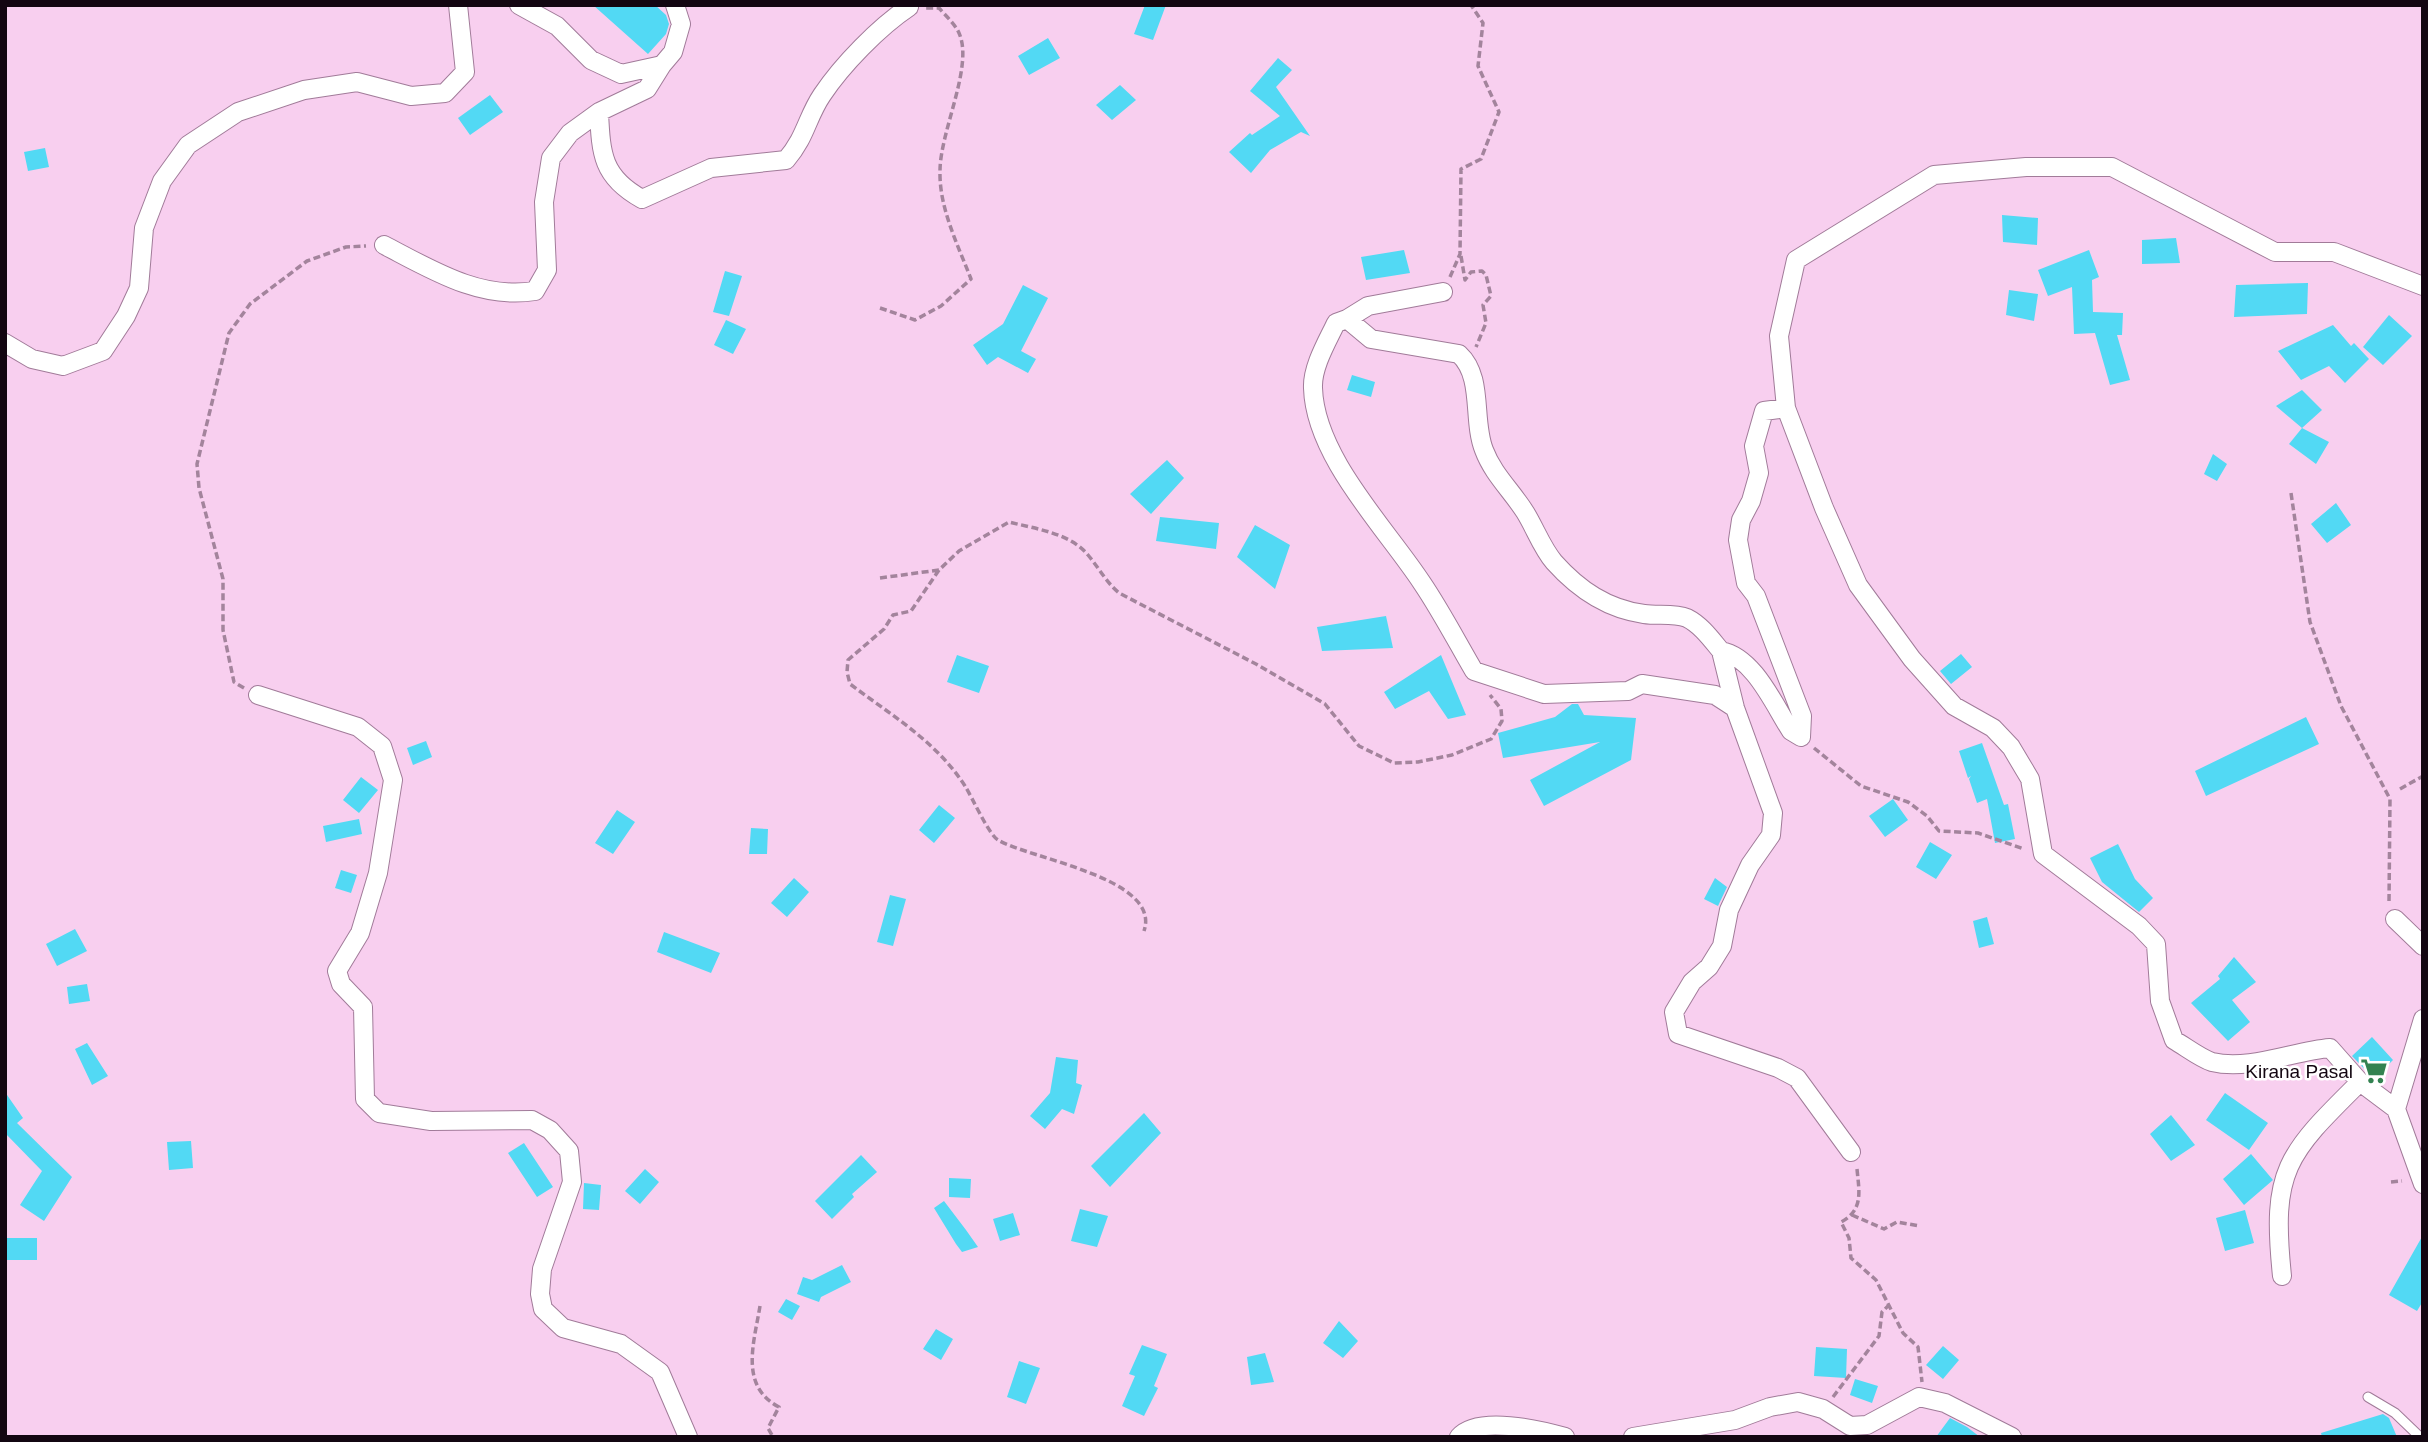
<svg xmlns="http://www.w3.org/2000/svg" width="2428" height="1442" font-family="Arial,sans-serif">
  <rect width="100%" height="100%" fill="#f8cfef"/>
  <path fill="#52d9f4" d="M593,5h62l11,10 3,9 -3,10 -18,20z
    M1145,5h21l-13,35 -19,-6z
    M1048,38l12,20 -31,17 -11,-19z
    M1278,58l14,12 -16,17 34,49 -9,-4 -31,18 -19,23 -22,-21 21,-19 2,2 28,-19 -30,-25z
    M1120,85l16,15 -24,20 -16,-15z
    M490,95l13,17 -33,23 -12,-17z
    M45,148l4,19 -21,4 -4,-19z
    M2002,215l36,3 -1,27 -34,-3z
    M2176,238l4,25 -38,1v-24z
    M1404,250l6,23 -44,7 -5,-23z
    M2089,250l10,27 -7,3 1,32 30,1 -1,22h-5l13,45 -20,5 -15,-52 -21,1 -2,-47 -24,9 -10,-26z
    M725,271l17,5 -13,40 -16,-4z
    M2308,283l-1,31 -73,3 2,-32z
    M1023,285l25,13 -27,53 15,8 -8,14 -30,-16 -11,8 -14,-20 30,-21z
    M2009,290l29,4 -4,27 -28,-6z
    M2389,315l23,21 -29,29 -20,-18z
    M726,320l20,9 -13,25 -19,-9z
    M2333,325l18,21 3,-3 15,16 -24,24 -16,-17 -28,14 -23,-29z
    M1352,375l23,7 -4,15 -24,-7z
    M2302,390l20,20 -20,18 -26,-22z
    M2302,428l27,14 -13,22 -27,-20z
    M2213,454l14,10 -10,17 -13,-7z
    M1167,460l17,18 -33,36 -21,-20z
    M2336,503l15,22 -24,18 -16,-19z
    M1160,517l59,6 -3,26 -60,-8z
    M1255,525l35,20 -15,44 -38,-32z
    M1386,616l7,32 -71,3 -5,-24z
    M1961,654l11,13 -21,17 -11,-13z
    M957,655l32,11 -10,27 -32,-11z
    M1441,655l25,60 -18,4 -19,-28 -34,18 -11,-17z
    M1572,704h6l6,11 52,3 -5,42 -87,46 -14,-26 70,-38 -97,16 -5,-25 57,-16z
    M2306,717l13,27 -113,52 -11,-25z
    M426,741l6,16 -19,8 -6,-17z
    M1982,743l22,62 4,-1 7,35 -20,4 -8,-44 -10,4 -8,-24 2,-3 -3,2 -9,-27z
    M361,777l17,13 -19,23 -16,-13z
    M1893,799l15,21 -23,17 -16,-21z
    M939,805l16,13 -21,25 -15,-13z
    M617,810l18,12 -22,32 -18,-11z
    M359,819l3,15 -36,8 -3,-16z
    M751,828l17,1 -1,25h-18z
    M1930,842l22,13 -16,24 -20,-12z
    M2118,844l17,35 18,19 -14,14 -37,-30 -12,-24z
    M341,870l16,5 -6,18 -16,-5z
    M794,878l15,14 -22,25 -16,-14z
    M1715,878l12,9 -9,19 -14,-7z
    M890,895l16,4 -13,47 -16,-4z
    M1987,917l7,27 -15,4 -6,-27z
    M75,929l12,22 -30,15 -11,-22z
    M664,932l56,21 -9,20 -54,-21z
    M2234,957l22,25 -24,18 18,22 -22,19 -37,-38 29,-24 -2,-3z
    M87,984l3,17 -21,3 -2,-17z
    M2372,1037l21,23 -19,19 -22,-23z
    M87,1043l21,33 -16,9 -17,-36z
    M1056,1057l22,3 -2,23 6,2 -8,29 -12,-5 -17,20 -15,-13 20,-23z
    M5,1092l18,26 -6,5 55,54 -28,44 -24,-16 22,-34 -37,-38z
    M2225,1093l43,30 -19,27 -43,-30z
    M1144,1113l17,20 -51,54 -19,-21z
    M2171,1115l24,30 -24,16 -21,-27z
    M191,1141l2,27 -24,2 -2,-28z
    M524,1143l29,44 -16,10 -29,-44z
    M2251,1154l22,26 -29,25 -21,-26z
    M861,1155l16,17 -25,22 2,3 -22,22 -17,-18z
    M645,1169l14,13 -19,22 -15,-13z
    M949,1178l22,1 -1,19 -21,-1z
    M584,1183l17,2 -2,25 -16,-1z
    M944,1201l22,29 12,17 -16,5 -6,-8 -22,-36z
    M1080,1209l28,7 -11,31 -26,-6z
    M2245,1210l9,33 -29,8 -9,-33z
    M1013,1213l7,22 -20,6 -7,-22z
    M2423,1235v66l-6,10 -28,-16z
    M5,1238h32v22h-32z
    M842,1265l9,17 -30,15 -2,5 -22,-8 6,-17 9,3z
    M786,1299l14,7 -8,14 -14,-8z
    M1339,1321l19,20 -15,17 -20,-15z
    M936,1329l17,10 -12,21 -18,-11z
    M1142,1345l25,9 -13,32 4,2 -14,28 -22,-10 13,-30 -6,-2z
    M1943,1346l16,14 -16,19 -17,-14z
    M1816,1347l31,2 -1,29 -32,-2z
    M1265,1353l9,29 -23,3 -4,-28z
    M1019,1361l21,7 -14,36 -19,-7z
    M1855,1379l23,7 -6,17 -22,-8z
    M2383,1414l6,4 8,19h-75l-1,-4z
    M1950,1418l17,9 13,10h-44z"/>
  <g fill="none" stroke-linecap="round" stroke-linejoin="round">
    <defs>
      <path id="service" d="M2368,1397l27,16 25,24"/>
      <path id="minor" d="M519,5l38,21 34,34 30,14 41,-9 11,-13 8,-28 -6,-19
        M599,112c2,42 3,65 43,87l69,-31 75,-8c20,-23 21,-43 36,-65 20,-30 57,-68 87,-88
        M384,245c48,25 96,55 151,46l12,-21 -3,-68 7,-44 19,-25 29,-21 48,-23 15,-24
        M2423,286l-89,-34h-59l-163,-85h-86l-92,8 -138,85 -17,76 7,72 38,100 34,77 54,74 42,47 39,22 18,19 19,32 13,75 96,72 17,18 4,57 14,39c12,7 26,18 38,22 37,9 82,-11 118,-14l30,34 36,27 27,75
        M1443,292l-75,14 -21,13 24,20 88,15c25,23 13,66 25,96 9,24 27,40 41,62 10,16 17,36 29,50 25,28 53,47 90,52 13,2 31,-1 43,4 14,7 24,21 34,33 33,6 53,54 70,80l10,6 1,-21 -46,-120 -10,-13 -8,-43 3,-20 10,-19 8,-28 -5,-27 10,-35 22,-3
        M1347,319l-11,4c-9,19 -24,44 -23,65 2,69 73,140 109,195 19,28 35,59 52,88l70,23 84,-3 14,-7 73,11 20,13
        M5,343l27,16 31,7 40,-15 23,-35 13,-28 5,-60 18,-47 26,-36 50,-33 66,-22 53,-8 54,14 34,-3 20,-21 -7,-67
        M1721,651l14,57 38,105 -2,22 -21,30 -21,45 -7,36 -13,21 -17,15 -18,30 4,22 100,34 19,10 54,74
        M258,695l100,32 24,19 11,34 -15,93 -18,60 -23,38 4,13 22,23 2,92 14,14 52,8 101,-1 18,10 19,21 3,31 -30,87 -2,25 3,15 20,19 58,16 39,28 28,65
        M2395,919l28,27
        M2396,1109l27,-90
        M2282,1276c-11,-106 4,-121 78,-194
        M1459,1437c19,-22 81,-7 106,0
        M1633,1437l102,-17 35,-13 28,-5 25,7 27,17 17,-1 52,-28 26,6 67,34"/>
    </defs>
    <use href="#service" stroke="#a17b99" stroke-width="11"/>
    <use href="#minor" stroke="#a17b99" stroke-width="20"/>
    <path stroke="#a3849c" stroke-width="3.5" stroke-dasharray="7 3.5" stroke-linecap="butt" d="M1461,256l4,24 6,-8 11,-1 4,4 5,21 -8,9 3,18 -10,24
      M1450,277l10,-23 1,-85 20,-10 18,-47 -21,-46 5,-43 -12,-18
      M880,308l35,12 26,-14 30,-27c-13,-34 -32,-71 -31,-108 0,-40 34,-105 19,-138 -4,-9 -14,-18 -20,-25h-13
      M2291,493l19,129 31,84 49,93 -1,104
      M939,570l-28,41 -18,4 -9,14 -36,31 -1,12 3,12c41,31 87,58 115,102 7,11 24,49 33,54 32,19 164,38 146,91
      M880,578l59,-8 20,-19 50,-29c27,7 61,11 79,33 11,13 18,27 31,38l137,71 69,40 34,42 35,17 24,-1 34,-7 39,-16 11,-18 -1,-12 -11,-14
      M244,688l-10,-6 -11,-52v-51l-24,-91 -2,-24 32,-131 21,-29 57,-43 39,-14 20,-1
      M1814,748l47,38 47,16 19,14 12,15 39,2 46,16
      M2400,789l23,-13
      M1857,1169c2,22 7,41 -16,53l8,16 2,20 25,22 27,53 15,14 4,35
      M2391,1182l11,-1
      M1852,1215l32,14 13,-7 23,4
      M760,1306c-6,37 -21,80 19,101l-11,21 5,9
      M1833,1397l46,-61 3,-24 7,-7"/>
    <use href="#service" stroke="#fff" stroke-width="9"/>
    <use href="#minor" stroke="#fff" stroke-width="18"/>
  </g>
  <defs>
    <symbol id="supermarket-bare" viewBox="-9 -9 18 18"><path d="M-6-5.5h2.5l.6 2H6L4.5 2H-2.5L-4.4-4H-6ZM-1.5 3.2a1.3 1.3 0 1 0 .1 0ZM3 3.2a1.3 1.3 0 1 0 .1 0Z" fill="#338251" stroke="#fff" stroke-width="2.5" paint-order="stroke"/></symbol>
  </defs>
  <g fill-rule="evenodd">
    <use href="#supermarket-bare" x="2355" y="1052" width="38" height="38"/>
  </g>
  <g text-anchor="middle" dominant-baseline="central" stroke-width="5" stroke-linejoin="round" paint-order="stroke">
    <g font-size="19" fill="#130611" stroke="#fff" text-anchor="end">
      <text x="2353" y="1071">Kirana Pasal</text>
    </g>
  </g>
  <rect width="2428" height="1442" fill="none" stroke="#130611" stroke-width="14"/>
</svg>
